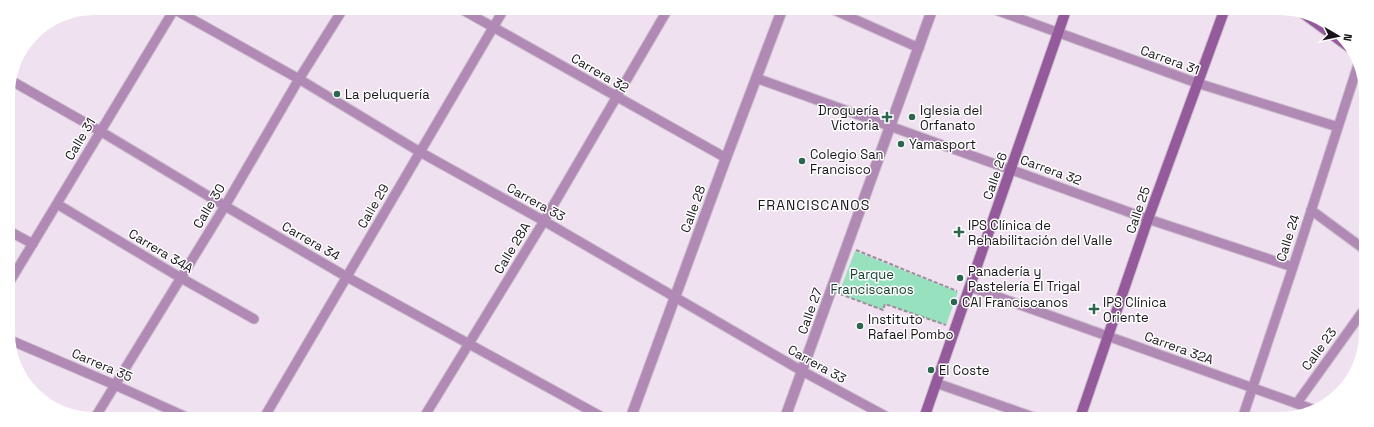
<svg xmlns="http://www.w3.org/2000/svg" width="1374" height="427" font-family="'Space Grotesk',sans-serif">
  <rect width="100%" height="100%" fill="#f0e1f1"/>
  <path fill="#98e1bf" d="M855,251l103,41 -12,33 -61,-21 -2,6 -44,-17z"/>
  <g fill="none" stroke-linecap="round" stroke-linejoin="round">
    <defs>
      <path id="minor" d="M172,8l127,71 121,73 124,69 258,150 87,47
        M461,9l265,149
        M834,10l85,38
        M996,10l201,73 141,44
        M756,78l392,141 145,48
        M10,80l90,51 125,75 122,71 255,140
        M57,204l124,74 73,41
        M1311,210l53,39
        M9,231l24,13
        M9,283l166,-275
        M970,287l342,122
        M10,340l105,45 69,31
        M936,383l100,35
        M1297,403l66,-92
        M96,416l129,-210 74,-127 44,-70
        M265,416l239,-407
        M424,417l120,-196 124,-212
        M1242,419l51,-152 65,-202"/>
      <path id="tertiary" d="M631,417l95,-259 56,-148
        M785,418l147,-408"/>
      <path id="secondary" d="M1300,11l49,36
        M924,418l142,-408
        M1080,418l68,-199 76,-208"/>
    </defs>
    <use href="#minor" stroke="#c9bcca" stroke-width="11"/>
    <use href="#tertiary" stroke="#c9bcca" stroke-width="12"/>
    <use href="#secondary" stroke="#c9bcca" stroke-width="12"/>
    <path stroke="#9a8f9b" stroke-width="2" stroke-dasharray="4 2" stroke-linecap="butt" d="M856,250l101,41
      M840,294l43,16 2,-6 61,21"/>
    <use href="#minor" stroke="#b189b5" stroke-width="9"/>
    <use href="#tertiary" stroke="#b189b5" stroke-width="10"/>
    <use href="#secondary" stroke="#945a9b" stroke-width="10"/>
  </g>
  <g fill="#2d664e" stroke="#fff" stroke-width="1.5">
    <circle cx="337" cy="94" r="4"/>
    <path d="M885 111h4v4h4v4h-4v4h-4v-4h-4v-4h4z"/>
    <circle cx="912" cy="117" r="4"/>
    <circle cx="901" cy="144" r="4"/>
    <circle cx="802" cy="161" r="4"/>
    <path d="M957 226h4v4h4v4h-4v4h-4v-4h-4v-4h4z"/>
    <circle cx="960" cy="278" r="4"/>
    <circle cx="954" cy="302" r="4"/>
    <path d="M1092 303h4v4h4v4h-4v4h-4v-4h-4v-4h4z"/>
    <circle cx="860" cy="326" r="4"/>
    <circle cx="931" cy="370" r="4"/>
  </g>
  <g text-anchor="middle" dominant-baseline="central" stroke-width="3" stroke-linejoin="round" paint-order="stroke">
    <g font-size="13" fill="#19141a" stroke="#fff">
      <text transform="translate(1170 60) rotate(20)">Carrera 31</text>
      <text transform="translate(600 73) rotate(30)">Carrera 32</text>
      <text transform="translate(80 139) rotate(-59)">Calle 31</text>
      <text transform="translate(1051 170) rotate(20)">Carrera 32</text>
      <text transform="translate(995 176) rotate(-71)">Calle 26</text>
      <text transform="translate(536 202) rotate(29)">Carrera 33</text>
      <text transform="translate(209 206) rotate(-59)">Calle 30</text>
      <text transform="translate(373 206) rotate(-60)">Calle 29</text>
      <text transform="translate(693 209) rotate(-70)">Calle 28</text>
      <text transform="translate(1138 210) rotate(-71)">Calle 25</text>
      <text transform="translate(1288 238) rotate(-72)">Calle 24</text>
      <text transform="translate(311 241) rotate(30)">Carrera 34</text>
      <text transform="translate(512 248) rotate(-59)">Calle 28A</text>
      <text transform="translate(161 251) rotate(31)">Carrera 34A</text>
      <text transform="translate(810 311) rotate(-70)">Calle 27</text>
      <text transform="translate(1179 348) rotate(20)">Carrera 32A</text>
      <text transform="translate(1319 349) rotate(-54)">Calle 23</text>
      <text transform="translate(817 364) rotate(29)">Carrera 33</text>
      <text transform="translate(102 365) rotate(23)">Carrera 35</text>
    </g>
    <g font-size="13" fill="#19141a" stroke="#fff" text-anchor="start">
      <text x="345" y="94">La peluquería</text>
      <text x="879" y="110" text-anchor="end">Droguería<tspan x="879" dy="15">Victoria</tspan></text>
      <text x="920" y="110">Iglesia del<tspan x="920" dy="15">Orfanato</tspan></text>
      <text x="909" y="144">Yamasport</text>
      <text x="810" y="154">Colegio San<tspan x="810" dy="15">Francisco</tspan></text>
      <text x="968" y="225">IPS Clínica de<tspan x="968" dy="15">Rehabilitación del Valle</tspan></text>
      <text x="968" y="271">Panadería y<tspan x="968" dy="15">Pastelería El Trigal</tspan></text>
      <text x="962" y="302">CAI Franciscanos</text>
      <text x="1103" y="302">IPS Clínica<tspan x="1103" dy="15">Oriente</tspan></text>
      <text x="868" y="319">Instituto<tspan x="868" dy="15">Rafael Pombo</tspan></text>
      <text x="939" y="370">El Coste</text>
    </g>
    <g font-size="13" fill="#103c2b" stroke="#fff">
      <text x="872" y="274">Parque<tspan x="872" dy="15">Franciscanos</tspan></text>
    </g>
    <g font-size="14" letter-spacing="1" fill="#19141a" stroke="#fff">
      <text x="814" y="205">FRANCISCANOS</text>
    </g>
  </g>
  <path d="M0 0H1374V427H0ZM94 15H1280A79 79 0 0 1 1359 94V333A79 79 0 0 1 1280 412H94A79 79 0 0 1 15 333V94A79 79 0 0 1 94 15Z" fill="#fff" fill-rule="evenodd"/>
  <g transform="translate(1338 36) rotate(99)" stroke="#ffffff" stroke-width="3" paint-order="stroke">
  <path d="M0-3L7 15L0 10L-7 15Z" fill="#19141a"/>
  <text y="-6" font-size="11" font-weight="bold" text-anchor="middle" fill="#19141a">N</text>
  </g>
</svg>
